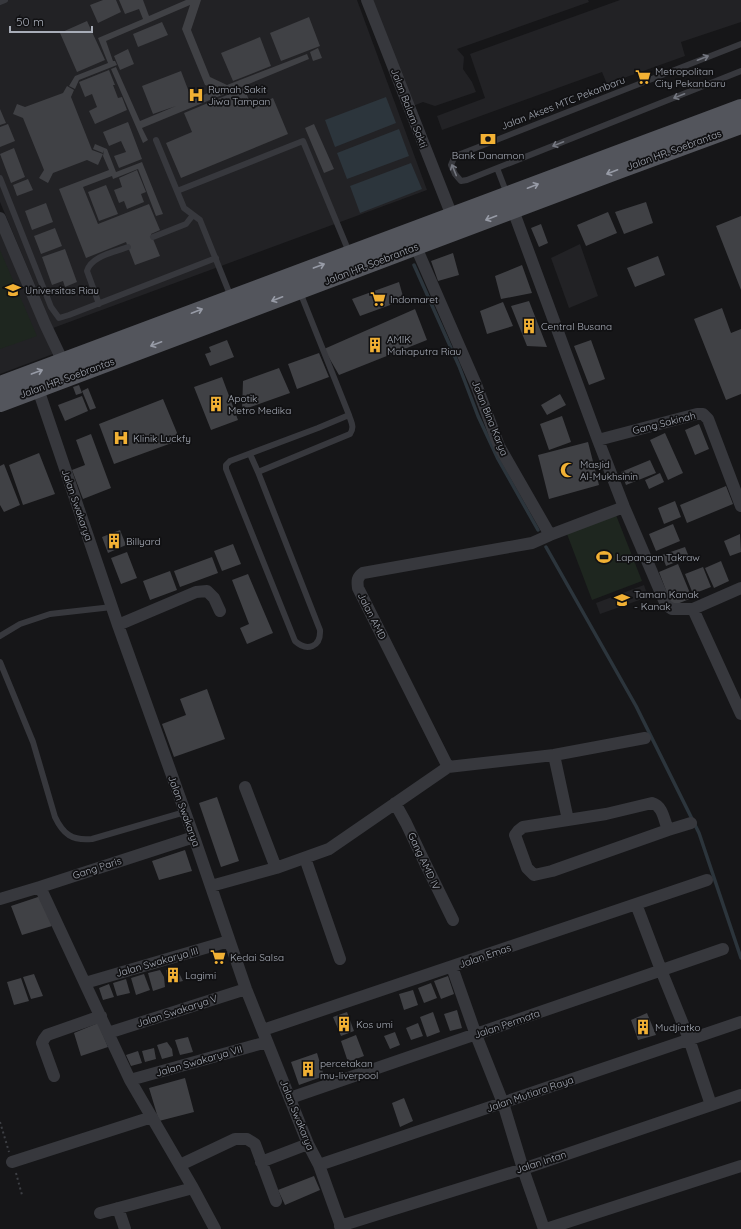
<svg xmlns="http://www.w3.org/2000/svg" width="741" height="1229" font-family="Quicksand,sans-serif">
  <rect width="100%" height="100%" fill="#161618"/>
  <path fill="#222225" d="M0,0h357l70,190 -374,138 -53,-126z
    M372,0h216l1,2 -132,47 7,8 -1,12 9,13 4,10 -41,14 -12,-4 -10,4z
    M620,0h121v22l-60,20 4,14 -78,28 -5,-12 -160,58 -5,-14 48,-18 -15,-44z
    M0,226l53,128 -53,20z
    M580,244l18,52 -29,12 -18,-50z
    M644,585l4,12 -48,17 -4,-11z"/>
  <path fill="#1e261f" d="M0,250l37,86 -37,13z
    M616,515l26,66 -50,19 -25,-66z"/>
  <path fill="#2c353c" d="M386,97l10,26 -61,24 -10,-27z
    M399,129l10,27 -62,23 -10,-26z
    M411,163l11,26 -62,24 -10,-27z"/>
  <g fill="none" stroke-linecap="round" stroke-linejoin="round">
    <path stroke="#2c353c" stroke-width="3.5" d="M414,265l45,101 19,50 20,43 40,71
      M546,547l90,159 63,127 42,125"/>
  </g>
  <path fill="#404145" d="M103,0h13l5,12 -23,11 -8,-18z
    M119,0h24l6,16 37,-16h15l-10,30 19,47 17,8 80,-31 2,5 -167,69 6,12 -5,3 -32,-74 5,-2 24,54 36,-15 -23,8 -11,-28 39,-15 11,29 25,-11 -12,-4 -23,-56 8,-24 -84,36 7,20h2l2,4 -38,15 -4,9 -6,-3 6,-10 33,-13 -10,-25 45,-19 -4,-10 -14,5z
    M309,17l11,29 -39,15 -11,-28z
    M87,21l18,39 -28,12 -17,-39z
    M162,22l6,13 -30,12 -5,-13z
    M260,37l11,29 -38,15 -12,-28z
    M318,48l4,10 -9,3 -3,-9z
    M128,49l6,15 -14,6 -6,-14z
    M109,70l6,15h-2l5,13 4,-1 5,13 -32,14 -6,-13 8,-4 -5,-13 -7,3 -6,-15z
    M67,86l7,4 -3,7 21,53 11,4 -5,11 -11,-5 -34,13 -5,10 -9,-5 5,-8 -21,-52 -10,-4 4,-10 8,3 38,-14z
    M244,88l8,19 21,-9 15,36 -107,44 -15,-35 26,-11 -8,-19z
    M0,109l6,14 -6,2z
    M128,122l14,37 -23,9 -5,-12 12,-4 -5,-11 -12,5 -6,-14z
    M8,124l7,17 -15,6v-20z
    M314,124l20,45 -10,4 -19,-45z
    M95,144l12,5 9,23 26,-10 21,52 -7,2 -18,-47 -25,10 -1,-3 -29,11 15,37 51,-20 11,26 -9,4 9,22 -25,9 -9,-23 -40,16 -27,-69 50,-19 -6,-14 1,-6 -1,3 -10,-4z
    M14,148l11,29 -14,6 -11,-29z
    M137,170l9,22 -5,2 3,8 -17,7 -3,-8 -5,2 -5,-13 8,-3 -3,-9z
    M28,179l5,11 -16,6 -4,-11z
    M106,185l12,29 -19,7 -11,-29z
    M646,202l7,21 -29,11 -9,-22z
    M46,203l7,19 -21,8 -7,-19z
    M608,212l9,21 -31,13 -9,-21z
    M741,216v74l-25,-64z
    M541,224l7,19 -9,4 -8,-19z
    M55,228l7,18 -21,8 -7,-18z
    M65,249l12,33 -12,5 -2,-6 -11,4 -10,-28z
    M453,253l6,22 -21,6 -7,-20z
    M658,256l7,19 -30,12 -8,-19z
    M522,265l10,28 -31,6 -6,-23z
    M399,282l5,18 -44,16 -8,-17z
    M529,301l18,46 -20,-1 -16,-40z
    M503,302l10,24 -26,8 -7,-23z
    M722,308l9,25 10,-4v65l-15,6 -32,-81z
    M415,309l12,31 -88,35 -15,-26z
    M227,340l7,17 -24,9 -5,-12 6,-2 -2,-5z
    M591,340l14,39 -16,6 -15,-39z
    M319,353l10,24 -32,12 -9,-25z
    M279,368l11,25 -48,17 1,-29z
    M222,377l16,43 -27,10 -17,-43z
    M79,385l3,8 -6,2 -3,-8z
    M88,388l8,20 -6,2 -8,-19z
    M560,394l6,11 -19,10 -6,-10z
    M82,396l6,15 -23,10 -7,-16z
    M163,399l17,41 -66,24 -15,-40z
    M562,416l9,26 -22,8 -9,-26z
    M699,424l10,25 -14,6 -10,-25z
    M665,433l18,40 -15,7 -18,-40z
    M91,434l20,54 -28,11 -11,-29 13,-5 -9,-25z
    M588,442l11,43 -50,14 -11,-44z
    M39,453l16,41 -32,11 -14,-40z
    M650,460l6,13 -30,12 -5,-13z
    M4,464l16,41 -16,7 -4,-7v-39z
    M660,473l4,9 -15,7 -4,-9z
    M726,486l7,18 -46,19 -7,-18z
    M675,501l6,16 -17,7 -6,-16z
    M673,524l7,17 -24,10 -7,-17z
    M120,530l6,15 -18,8 -6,-16z
    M740,534l1,18 -11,4 -6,-15z
    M233,544l8,20 -19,7 -8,-20z
    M685,547l4,10 -23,9 -4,-11z
    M127,552l10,26 -16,6 -10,-26z
    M212,557l6,16 -38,14 -6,-16z
    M721,561l8,20 -15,7 -9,-20z
    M678,564l14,34 -20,8 -13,-34z
    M703,567l8,20 -18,7 -8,-20z
    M170,571l7,19 -27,10 -7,-19z
    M248,574l25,59 -26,11 -7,-16 9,-4 -17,-44z
    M207,689l18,50 -51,18 -12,-33 24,-9 -6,-16z
    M217,797l22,64 -18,6 -22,-64z
    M185,850l7,21 -33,9 -7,-19z
    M41,896l11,30 -30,9 -11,-29z
    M176,967l7,14 -13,3 -3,-6 -1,-8z
    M160,970l4,7 1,10 -12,4 -5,-18z
    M34,974l9,22 -12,3 -8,-22z
    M144,974l6,16 -14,5 -5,-17z
    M448,976l6,18 -13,5 -7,-18z
    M21,978l8,23 -15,4 -7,-23z
    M126,979l4,14 -13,3 -4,-13z
    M431,983l6,15 -13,5 -6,-15z
    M109,984l5,13 -11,3 -4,-12z
    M413,990l5,15 -14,5 -5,-16z
    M457,1010l5,18 -12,3 -6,-17z
    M347,1012l7,19 -13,5 -8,-19z
    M433,1012l7,20 -13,5 -7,-20z
    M647,1013l9,22 -18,5 -7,-20z
    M98,1023l10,24 -27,9 -7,-23z
    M418,1023l5,13 -12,4 -5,-12z
    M395,1032l5,13 -10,4 -6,-13z
    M356,1035l8,21 -16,6 -7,-21z
    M188,1037l5,15 -13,3 -5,-15z
    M167,1042l5,7 1,7 -11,3 -5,-14z
    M154,1048l2,11 -11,3 -3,-11z
    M138,1051l4,12 -11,3 -5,-11z
    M317,1053l7,23 -25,9 -8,-23z
    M185,1078l9,34 -35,9 -10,-33z
    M404,1098l9,23 -13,6 -8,-24z
    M314,1176l6,14 -35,15 -7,-15z"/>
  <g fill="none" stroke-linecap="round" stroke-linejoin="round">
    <path stroke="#3d3f44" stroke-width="2" stroke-dasharray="2 3" stroke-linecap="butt" d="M0,1122l9,30
      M16,1173l6,22"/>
    <path stroke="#37383d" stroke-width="6" d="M0,2l5,-2
      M741,44l-283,111 -4,3 -3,7 4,9 6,7 6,-1 274,-109
      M156,140l28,68 16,12 31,77
      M497,168l10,26
      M0,178l51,129 8,11 10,-3 147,-57
      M177,191l126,-50 46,111
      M153,237l33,-13 7,-9
      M300,292l49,123c2,7 6,12 1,19l-92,38 62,158c1,17 -13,22 -25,11l-69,-172v-4l4,-4 88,-33 31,-13
      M99,304l-12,-33c4,-15 28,-19 41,-24
      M250,454l8,18
      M0,636l20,-12 30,-10 62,-7
      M0,662l33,80 22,75c8,17 17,24 37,22l93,-27"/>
    <path stroke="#37383d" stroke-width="12" d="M367,0l85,216
      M513,210l85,230 26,67 42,98 6,4h21l48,-21
      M0,218l45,106 18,38
      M416,247l61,140 22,59 51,89 74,-28
      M38,389l80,236 76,212 52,152 62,155 11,21 23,64
      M598,440l99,-26h6l5,5 33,87
      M693,609l48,105
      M118,625l78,-33 11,-1 7,7 6,13
      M554,755l14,65
      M448,767l-90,-179c-1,-7 -1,-11 5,-15l169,-30 18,-8
      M245,787l31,81
      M395,803l11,20 19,40 28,57
      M668,830c-4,-10 -5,-24 -16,-27l-46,11 -83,13 -5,4 -3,4 12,33 7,7 18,-4 116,-41 23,-7
      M305,858l35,101
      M211,886l65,-18 53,-19 119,-82 106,-12 91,-17
      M40,887l90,193 63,108 22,41
      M0,899l40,-12 154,-50
      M636,904l25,66 28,69 22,66
      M452,967l24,68 27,68 20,66 21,60
      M85,983l144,-42
      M263,1030l444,-150
      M108,1033l138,-44
      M54,1076l-12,-33 2,-4 3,-4 54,-19
      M130,1080l137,-38
      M290,1098l433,-149
      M12,1162l140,-45
      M261,1162l47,-18
      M180,1165l55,-26h12l8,5 21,57
      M319,1165l422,-143
      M118,1208l7,21
      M100,1213l93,-25
      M340,1226l183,-57 218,-74
      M546,1229l195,-63"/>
    <path stroke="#53555c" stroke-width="18" d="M0,385l741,-277
      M0,403l621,-234 120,-44"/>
  </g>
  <defs><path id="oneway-shaft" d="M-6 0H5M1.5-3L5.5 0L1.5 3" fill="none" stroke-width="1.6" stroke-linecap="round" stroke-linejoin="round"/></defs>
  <g stroke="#757881">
    <use href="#oneway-shaft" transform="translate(703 58) rotate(-21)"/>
    <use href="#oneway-shaft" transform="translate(679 96) rotate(158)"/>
    <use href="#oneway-shaft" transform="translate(558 144) rotate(158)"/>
    <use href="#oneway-shaft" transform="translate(454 170) rotate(-112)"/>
  </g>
  <g stroke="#979ba6">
    <use href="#oneway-shaft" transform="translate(612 172) rotate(159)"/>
    <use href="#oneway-shaft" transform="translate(533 186) rotate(-21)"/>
    <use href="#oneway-shaft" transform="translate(491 218) rotate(159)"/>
    <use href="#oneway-shaft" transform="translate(319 266) rotate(-20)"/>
    <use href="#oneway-shaft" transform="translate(277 299) rotate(159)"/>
    <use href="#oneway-shaft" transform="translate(197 311) rotate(-21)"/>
    <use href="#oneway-shaft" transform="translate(156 344) rotate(159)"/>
    <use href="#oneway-shaft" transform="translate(37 372) rotate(-20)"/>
  </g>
  <defs>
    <symbol id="supermarket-bare" viewBox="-9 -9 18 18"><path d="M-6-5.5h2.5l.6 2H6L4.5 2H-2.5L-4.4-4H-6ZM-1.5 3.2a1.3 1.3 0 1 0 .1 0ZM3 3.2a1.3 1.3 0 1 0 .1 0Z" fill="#f2b134" stroke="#111113" stroke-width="2.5" paint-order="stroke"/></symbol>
    <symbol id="hospital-bare" viewBox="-9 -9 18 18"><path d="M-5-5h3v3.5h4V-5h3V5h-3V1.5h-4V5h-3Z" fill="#f2b134" stroke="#111113" stroke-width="2.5" paint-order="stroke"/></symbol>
    <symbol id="bank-bare" viewBox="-9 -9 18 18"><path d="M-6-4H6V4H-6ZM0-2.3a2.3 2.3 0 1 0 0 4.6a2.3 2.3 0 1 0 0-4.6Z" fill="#f2b134" stroke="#111113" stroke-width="2.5" paint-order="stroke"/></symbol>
    <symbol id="university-bare" viewBox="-9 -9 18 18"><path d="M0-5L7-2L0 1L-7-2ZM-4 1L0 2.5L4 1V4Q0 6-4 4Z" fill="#f2b134" stroke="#111113" stroke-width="2.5" paint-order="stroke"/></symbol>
    <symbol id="building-bare" viewBox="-9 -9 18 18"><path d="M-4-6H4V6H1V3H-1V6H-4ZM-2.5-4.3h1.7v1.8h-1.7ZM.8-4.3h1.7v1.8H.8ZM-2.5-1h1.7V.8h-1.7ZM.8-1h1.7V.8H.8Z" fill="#f2b134" stroke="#111113" stroke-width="2.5" paint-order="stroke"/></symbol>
    <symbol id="mosque-bare" viewBox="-9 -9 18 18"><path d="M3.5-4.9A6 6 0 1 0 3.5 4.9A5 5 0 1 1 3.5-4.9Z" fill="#f2b134" stroke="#111113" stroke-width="2.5" paint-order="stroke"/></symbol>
    <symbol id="stadium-bare" viewBox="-9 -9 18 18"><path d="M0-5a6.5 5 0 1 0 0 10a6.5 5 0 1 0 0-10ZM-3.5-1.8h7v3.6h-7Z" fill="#f2b134" stroke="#111113" stroke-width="2.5" paint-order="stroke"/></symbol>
    <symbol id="school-bare" viewBox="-9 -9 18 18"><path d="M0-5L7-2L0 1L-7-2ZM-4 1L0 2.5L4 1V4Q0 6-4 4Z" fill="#f2b134" stroke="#111113" stroke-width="2.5" paint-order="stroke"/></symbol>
  </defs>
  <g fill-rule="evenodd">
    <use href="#supermarket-bare" x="632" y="66" width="22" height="22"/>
    <use href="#hospital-bare" x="185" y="84" width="22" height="22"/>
    <use href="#bank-bare" x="477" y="128" width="22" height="22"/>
    <use href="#university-bare" x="2" y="279" width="22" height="22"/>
    <use href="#supermarket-bare" x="367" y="288" width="22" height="22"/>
    <use href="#building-bare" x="518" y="315" width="22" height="22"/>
    <use href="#building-bare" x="364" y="334" width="22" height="22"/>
    <use href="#building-bare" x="205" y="393" width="22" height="22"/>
    <use href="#hospital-bare" x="110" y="427" width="22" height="22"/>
    <use href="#mosque-bare" x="557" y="459" width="22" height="22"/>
    <use href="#building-bare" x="103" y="530" width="22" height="22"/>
    <use href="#stadium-bare" x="593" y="546" width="22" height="22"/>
    <use href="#school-bare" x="611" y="589" width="22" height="22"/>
    <use href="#supermarket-bare" x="207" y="946" width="22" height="22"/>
    <use href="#building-bare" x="162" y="964" width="22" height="22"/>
    <use href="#building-bare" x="333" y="1013" width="22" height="22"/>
    <use href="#building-bare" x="632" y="1016" width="22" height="22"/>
    <use href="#building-bare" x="297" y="1058" width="22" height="22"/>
  </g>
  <g text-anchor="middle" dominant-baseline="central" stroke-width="3.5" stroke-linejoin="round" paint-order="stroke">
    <g font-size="10" fill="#a8adb8" stroke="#111113" text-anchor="start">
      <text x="655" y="71">Metropolitan<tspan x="655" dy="12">City Pekanbaru</tspan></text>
      <text x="208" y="89">Rumah Sakit<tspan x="208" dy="12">Jiwa Tampan</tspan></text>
      <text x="488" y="155" text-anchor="middle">Bank Danamon</text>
      <text x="25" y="290">Universitas Riau</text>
      <text x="390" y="299">Indomaret</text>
      <text x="541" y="326">Central Busana</text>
      <text x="387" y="339">AMIK<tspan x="387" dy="12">Mahaputra Riau</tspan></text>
      <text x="228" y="398">Apotik<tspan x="228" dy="12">Metro Medika</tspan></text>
      <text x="133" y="438">Klinik Luckfy</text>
      <text x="580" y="464">Masjid<tspan x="580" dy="12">Al-Mukhsinin</tspan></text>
      <text x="126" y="541">Billyard</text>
      <text x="616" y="557">Lapangan Takraw</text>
      <text x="634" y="594">Taman Kanak<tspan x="634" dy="12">- Kanak</tspan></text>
      <text x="230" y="957">Kedai Salsa</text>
      <text x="185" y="975">Lagimi</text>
      <text x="356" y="1024">Kos umi</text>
      <text x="655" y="1027">Mudjiatko</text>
      <text x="320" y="1063">percetakan<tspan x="320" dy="12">mu-liverpool</tspan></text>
    </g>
    <g font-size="10" fill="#a8adb8" stroke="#111113">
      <text transform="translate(563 103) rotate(-21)">Jalan Akses MTC Pekanbaru</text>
      <text transform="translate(409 108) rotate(69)">Jalan Balam Sakti</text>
      <text transform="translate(674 150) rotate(-20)">Jalan HR. Soebrantas</text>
      <text transform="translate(371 264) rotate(-21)">Jalan HR. Soebrantas</text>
      <text transform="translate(67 378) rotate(-20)">Jalan HR. Soebrantas</text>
      <text transform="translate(490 418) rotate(68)">Jalan Bina Karya</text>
      <text transform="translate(664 423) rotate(-14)">Gang Sakinah</text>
      <text transform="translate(77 505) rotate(71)">Jalan Swakarya</text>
      <text transform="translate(372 616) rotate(63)">Jalan AMD</text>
      <text transform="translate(184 811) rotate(70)">Jalan Swakarya</text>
      <text transform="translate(424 861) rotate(65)">Gang AMD IV</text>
      <text transform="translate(97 868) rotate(-18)">Gang Paris</text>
      <text transform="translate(485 956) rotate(-19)">Jalan Emas</text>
      <text transform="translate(157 962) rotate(-16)">Jalan Swakarya III</text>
      <text transform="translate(177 1011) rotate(-18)">Jalan Swakarya V</text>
      <text transform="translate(507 1024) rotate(-19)">Jalan Permata</text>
      <text transform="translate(199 1061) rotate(-16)">Jalan Swakarya VII</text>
      <text transform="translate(530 1094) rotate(-19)">Jalan Mutiara Raya</text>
      <text transform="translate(297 1115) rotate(68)">Jalan Swakarya</text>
      <text transform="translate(541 1162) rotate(-18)">Jalan Intan</text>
    </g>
  </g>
  <path d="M10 26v6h82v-6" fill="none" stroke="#a8adb8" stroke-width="2"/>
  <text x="16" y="26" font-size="12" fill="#a8adb8" stroke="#111113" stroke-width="3" paint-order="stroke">50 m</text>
</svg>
